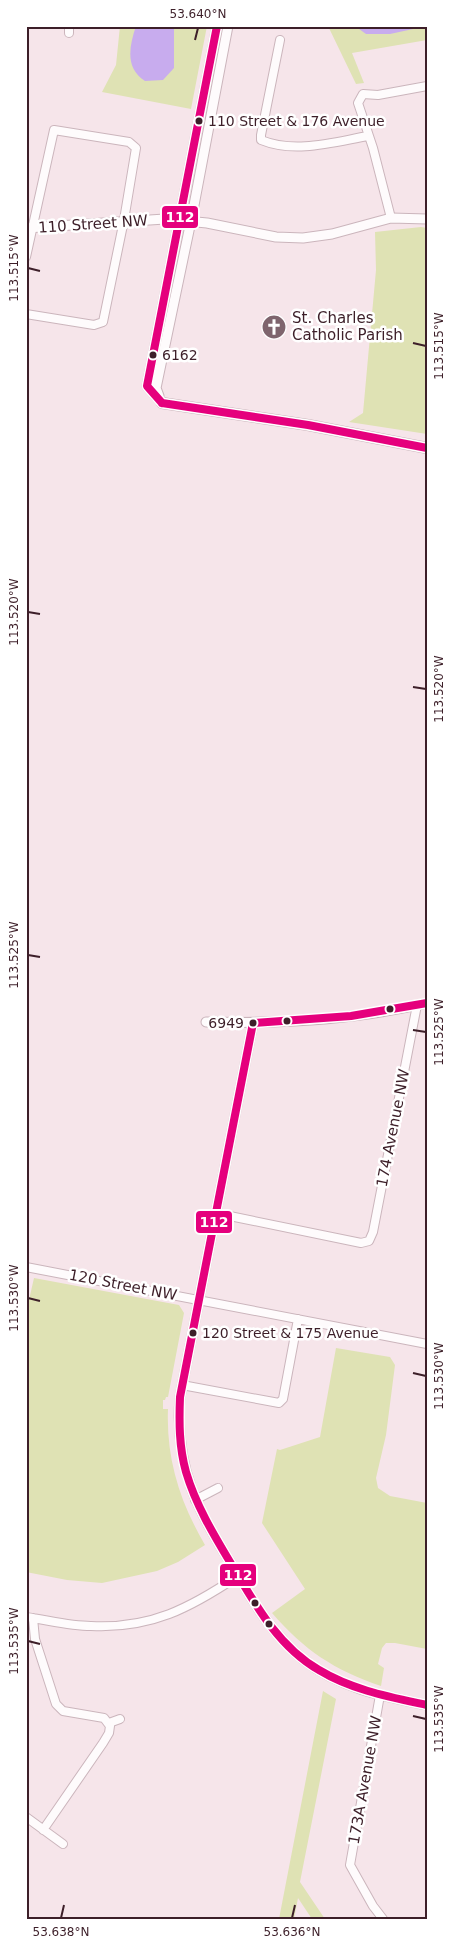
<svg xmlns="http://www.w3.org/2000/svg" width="453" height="1945" font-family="'DejaVu Sans',sans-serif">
  <rect width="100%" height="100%" fill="#f6e5ea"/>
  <path fill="#dfe2b4" d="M120,26h87l-16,83 -89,-17 14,-27z
    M328,26h99v14l-75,13 12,30 -8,1z
    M421,227l6,1v206l-78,-12 14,-9 13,-143 -1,-38z
    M34,1278l145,27 5,8 -16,84h-2l-1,3h-2v9h5c-2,50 12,93 37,136l-27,17 -21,9 -55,12 -35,-3 -41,-8v-259z
    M336,1348l54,9 5,8 -9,70 -10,43 2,10 12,8 37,7v146l-32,-6h-9l-4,5 -4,16 6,4 -3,18c-47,-16 -77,-36 -109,-73l33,-24 -43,-66 15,-74 3,1 40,-13z
    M323,1691l13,8 -36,183 25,37h-13l-14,-21 -4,21h-15z"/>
  <path fill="#c8acee" d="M136,26h38v42l-11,12 -18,1c-20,-13 -16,-34 -9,-55z
    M355,26h72l-37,8h-24z"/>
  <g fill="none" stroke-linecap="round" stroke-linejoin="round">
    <defs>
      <path id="minor" d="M69,26v7
        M280,40l-19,95v5c34,14 73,2 107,-4
        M391,218l-18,-70 -15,-45 5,-9 15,1 49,-9
        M26,257l28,-127 75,12 7,6 -12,72 -21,102 -9,3 -68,-11
        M215,1213l146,30 8,-2 4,-9 44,-227
        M26,1267l401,77
        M182,1385l97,18 4,-4 15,-80
        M195,1500l23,-12
        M26,1617c22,3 43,9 65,9 60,3 99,-18 147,-50
        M33,1618l2,21 21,65 7,7 41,7 6,8 -1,7 -6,10 -60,87
        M380,1695l-30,170 23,41 10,13
        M109,1723l11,-4
        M26,1817l37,27"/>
      <path id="tertiary" d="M26,228l139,-9 42,4 69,14 27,1 29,-4 59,-16 36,1
        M159,396l-3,-8 35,-167 37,-195
        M162,403l-15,-17 70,-360
        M206,1022c74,2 149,-2 221,-19
        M253,1023l-73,374c-6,77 21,117 59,180 18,31 36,60 65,83 36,28 79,36 123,45"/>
      <path id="secondary" d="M162,403l146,22 119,23"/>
    </defs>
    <use href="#minor" stroke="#cbb5bc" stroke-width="10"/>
    <use href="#tertiary" stroke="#cbb5bc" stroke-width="11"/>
    <use href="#secondary" stroke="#cbb5bc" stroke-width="12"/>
    <use href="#minor" stroke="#fefbfc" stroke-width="8"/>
    <use href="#tertiary" stroke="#fefbfc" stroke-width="9"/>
    <use href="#secondary" stroke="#fefbfc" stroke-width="10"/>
    <defs>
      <path id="bus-1" d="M162,403l-15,-17 70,-360
        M162,403l146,22 119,23
        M253,1023l-73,374c-1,25 -1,50 6,75 10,34 29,65 47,95 23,39 46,80 86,103 33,20 71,27 108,35
        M253,1023l98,-7 76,-13"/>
    </defs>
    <use href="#bus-1" stroke="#fff" stroke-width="11"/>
    <use href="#bus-1" stroke="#e5007d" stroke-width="8"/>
  </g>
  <path fill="none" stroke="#3d1f29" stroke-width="2" d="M195,40l3,-12M28,268l12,3M413,343l13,3M28,612l12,2M413,687l13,2M28,955l12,2M413,1030l13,2M28,1298l12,3M413,1373l13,3M28,1641l12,3M413,1716l13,3M61,1918l3,-13M292,1918l3,-13"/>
  <defs>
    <symbol id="church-disc" viewBox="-11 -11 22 22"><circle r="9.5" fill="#7e646d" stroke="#fff"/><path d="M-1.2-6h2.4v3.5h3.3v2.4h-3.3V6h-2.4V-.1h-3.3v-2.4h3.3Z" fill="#fff"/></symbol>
  </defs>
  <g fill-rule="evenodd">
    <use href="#church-disc" x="260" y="313" width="28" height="28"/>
  </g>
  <g fill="#3d1f29" stroke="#fff" stroke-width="2">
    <circle cx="199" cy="121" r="4.5"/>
    <circle cx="153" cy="355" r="4.5"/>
    <circle cx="390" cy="1009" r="4.5"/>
    <circle cx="287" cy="1021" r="4.5"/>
    <circle cx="253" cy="1023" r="4.5"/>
    <circle cx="193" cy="1333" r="4.5"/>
    <circle cx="255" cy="1603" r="4.5"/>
    <circle cx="269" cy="1624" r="4.5"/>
  </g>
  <g text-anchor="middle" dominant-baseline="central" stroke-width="5" stroke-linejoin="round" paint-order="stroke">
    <g font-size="14" fill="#3d1f29" stroke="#fff" text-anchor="start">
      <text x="208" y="121">110 Street &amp; 176 Avenue</text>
      <text x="162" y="355">6162</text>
      <text x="244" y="1023" text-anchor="end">6949</text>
      <text x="202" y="1333">120 Street &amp; 175 Avenue</text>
    </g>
    <g font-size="15" fill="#3d1f29" stroke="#fff">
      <text transform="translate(93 224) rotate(-4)">110 Street NW</text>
      <text transform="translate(393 1128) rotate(-79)">174 Avenue NW</text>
      <text transform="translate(123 1285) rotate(11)">120 Street NW</text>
      <text transform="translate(365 1780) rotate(-80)">173A Avenue NW</text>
    </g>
    <g font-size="15" fill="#3d1f29" stroke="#fff" text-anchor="start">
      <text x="292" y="318">St. Charles<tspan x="292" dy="17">Catholic Parish</tspan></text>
    </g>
  </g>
  <g stroke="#fff" stroke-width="2">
    <rect x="161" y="205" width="38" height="24" rx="5" fill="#e5007d"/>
    <rect x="195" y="1210" width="38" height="24" rx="5" fill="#e5007d"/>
    <rect x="219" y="1563" width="38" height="24" rx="5" fill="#e5007d"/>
  </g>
  <g font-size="14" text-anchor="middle" font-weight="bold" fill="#fff">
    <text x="180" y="222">112</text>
    <text x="214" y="1227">112</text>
    <text x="238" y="1580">112</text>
  </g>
  <rect width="453" height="1945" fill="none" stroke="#ffffff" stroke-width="55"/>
  <rect x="28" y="28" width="398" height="1890" fill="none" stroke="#3d1f29" stroke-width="2"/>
  <g font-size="12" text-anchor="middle" fill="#3d1f29">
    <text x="198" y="18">53.640°N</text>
    <text transform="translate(14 268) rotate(-90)" y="4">113.515°W</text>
    <text transform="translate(439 346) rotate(-90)" y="4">113.515°W</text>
    <text transform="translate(14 612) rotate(-90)" y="4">113.520°W</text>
    <text transform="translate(439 689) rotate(-90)" y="4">113.520°W</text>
    <text transform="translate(14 955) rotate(-90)" y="4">113.525°W</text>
    <text transform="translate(439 1032) rotate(-90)" y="4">113.525°W</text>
    <text transform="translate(14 1298) rotate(-90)" y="4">113.530°W</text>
    <text transform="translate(439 1376) rotate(-90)" y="4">113.530°W</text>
    <text transform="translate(14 1641) rotate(-90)" y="4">113.535°W</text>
    <text transform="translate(439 1719) rotate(-90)" y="4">113.535°W</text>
    <text x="61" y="1936">53.638°N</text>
    <text x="292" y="1936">53.636°N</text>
  </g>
</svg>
